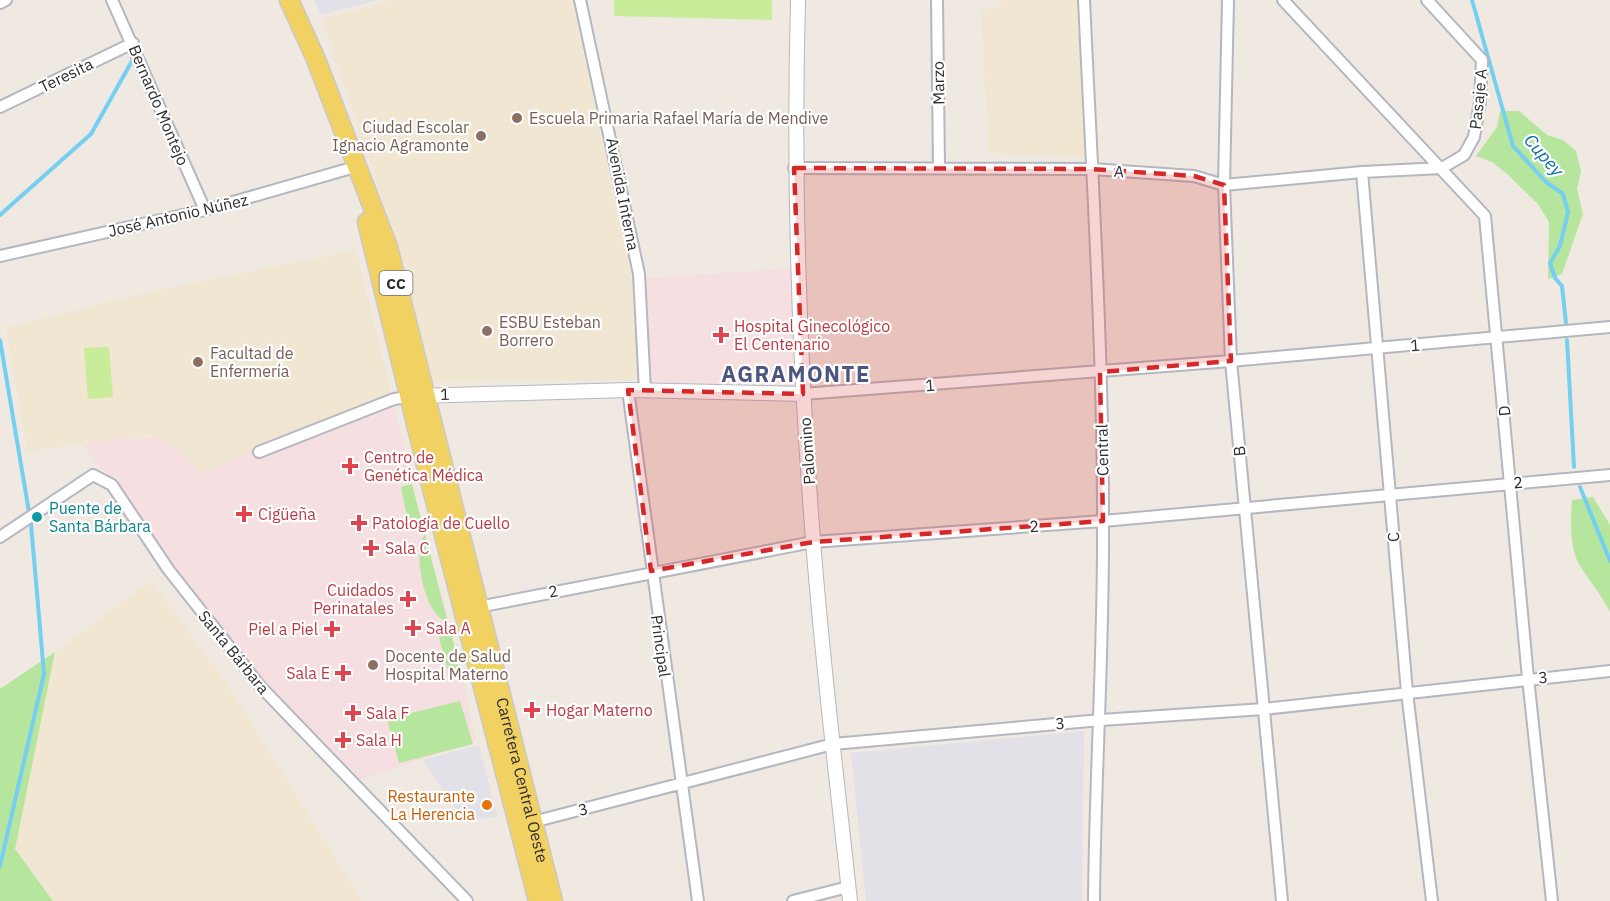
<svg xmlns="http://www.w3.org/2000/svg" width="1610" height="901" font-family="'IBM Plex Sans',sans-serif">
  <rect width="100%" height="100%" fill="#efe9e1"/>
  <path fill="#e3e1e8" d="M314,0h64l-57,15z
    M1084,731l-2,170h-216l-15,-148z
    M479,745l18,71 -31,7 -44,-63z"/>
  <path fill="#f0e6d1" d="M393,0h179l59,276 9,104 -207,2 -33,-130 -78,-233z
    M1002,0h75l8,157 -96,-4 -8,-143 20,-3z
    M356,250l36,145 -191,78 -24,-24 -27,-14 -123,16 -21,-123 143,-36z
    M152,581l79,109 131,211h-309l-38,-52 40,-197z"/>
  <path fill="#f5dfe0" d="M798,268l5,126 -158,-3 -6,-112z
    M392,395l20,89 46,173 18,84 -119,40 -89,-96 -97,-118 -28,-47 -60,-75 32,-6 44,-2 18,12 24,24z"/>
  <path fill="#b6e59e" d="M1500,111h19l28,24 16,5 13,11 5,20 -4,18 6,25 -21,60 -14,5 1,-57 -11,-18 -32,-31 -14,-11 -16,-6 21,-29z
    M412,484l10,39 -5,3 -9,-4 -7,-35z
    M1593,497l17,28v87c-9,-19 -21,-31 -31,-48 -10,-18 -8,-44 -7,-64z
    M425,534l23,89c-24,-9 -36,-68 -23,-89z
    M443,633l9,3 8,38 -10,4 -11,-40z
    M55,652l-40,197 38,52h-53v-212z
    M460,701l13,43 -74,19 -12,-44z"/>
  <path fill="#c9ec9a" d="M614,0h158v20l-158,-4z
    M109,347l4,50 -25,2 -4,-51z"/>
  <g fill="none" stroke-linecap="round" stroke-linejoin="round">
    <path stroke="#75cff0" stroke-width="4" d="M1472,0l41,146 33,36 17,12 5,18 -8,34 -10,17 5,15 7,8 4,37
      M0,215l91,-81 41,-73
      M0,340l31,184 13,150 -44,192
      M1567,340l7,127
      M1580,487l30,74"/>
    <defs>
      <path id="minor" d="M112,0l93,210
        M580,0l59,274 6,117
        M937,0l2,167
        M1084,0c8,173 19,347 19,521 1,127 -8,253 -9,380
        M1228,0l-4,185 7,176 51,540
        M1283,0l202,216 43,462 24,223
        M0,3l6,-3
        M0,107l133,-64
        M794,168l298,1 102,7 30,9 138,-13 80,-4 22,-13 10,-18 6,-35 2,-42 -55,-60
        M1362,172l45,520 25,209
        M0,256l205,-46 150,-43
        M628,390l70,511
        M803,394l428,-33 379,-34
        M259,452l135,-53 15,-2
        M0,537l93,-62 19,10 56,84 92,117 207,215
        M473,608l340,-66 290,-21 507,-46
        M529,823l304,-79 268,-24 163,-11 346,-38
        M793,901l55,-14"/>
      <path id="tertiary" d="M798,0c-5,180 1,360 15,540 9,120 24,241 37,361
        M418,396l210,-6 175,4"/>
      <g id="primary">
        <path id="s1" d="M289,0l26,57 73,190 165,654"/>
        <path d="M367,222l61,251 110,428"/>
      </g>
    </defs>
    <use href="#minor" stroke="#b4b7c1" stroke-width="14"/>
    <use href="#tertiary" stroke="#b4b7c1" stroke-width="16"/>
    <use href="#primary" stroke="#c9c9c9" stroke-width="21"/>
    <use href="#minor" stroke="#fff" stroke-width="10"/>
    <use href="#tertiary" stroke="#fff" stroke-width="14"/>
    <use href="#primary" stroke="#f2d163" stroke-width="18"/>
  </g>
  <path fill="#d62828" fill-opacity="0.2" stroke="#d62828" stroke-width="4.5" stroke-dasharray="12 8" stroke-linejoin="round" d="M794,168l298,1 102,7 30,9 7,176 -131,11 3,149 -290,21 -162,29 -23,-181 175,4z"/>
  <g fill="#8d6e63" stroke="#fff" stroke-width="2">
    <circle cx="517" cy="118" r="6"/>
    <circle cx="481" cy="136" r="6"/>
    <circle cx="487" cy="331" r="6"/>
    <circle cx="198" cy="362" r="6"/>
    <circle cx="373" cy="665" r="6"/>
  </g>
  <g fill="#e0444e" stroke="#fff" stroke-width="2">
    <path d="M718 326h6v6h6v6h-6v6h-6v-6h-6v-6h6z"/>
    <path d="M347 457h6v6h6v6h-6v6h-6v-6h-6v-6h6z"/>
    <path d="M241 505h6v6h6v6h-6v6h-6v-6h-6v-6h6z"/>
    <path d="M356 514h6v6h6v6h-6v6h-6v-6h-6v-6h6z"/>
    <path d="M368 539h6v6h6v6h-6v6h-6v-6h-6v-6h6z"/>
    <path d="M405 590h6v6h6v6h-6v6h-6v-6h-6v-6h6z"/>
    <path d="M410 619h6v6h6v6h-6v6h-6v-6h-6v-6h6z"/>
    <path d="M329 620h6v6h6v6h-6v6h-6v-6h-6v-6h6z"/>
    <path d="M340 664h6v6h6v6h-6v6h-6v-6h-6v-6h6z"/>
    <path d="M529 701h6v6h6v6h-6v6h-6v-6h-6v-6h6z"/>
    <path d="M350 704h6v6h6v6h-6v6h-6v-6h-6v-6h6z"/>
    <path d="M340 731h6v6h6v6h-6v6h-6v-6h-6v-6h6z"/>
  </g>
  <circle fill="#0f9aa8" stroke="#fff" stroke-width="2" cx="37" cy="517" r="6"/>
  <circle fill="#e8710a" stroke="#fff" stroke-width="2" cx="487" cy="805" r="6"/>
  <g text-anchor="middle" dominant-baseline="central" stroke-width="4.5" stroke-linejoin="round" paint-order="stroke">
    <rect fill="#fff" stroke="#6d6d6d" stroke-width="1.5" x="379.5" y="271" width="33" height="24" rx="4.5"/>
    <g font-size="15" font-weight="bold" fill="#2e2e2e">
      <text x="396" y="283">CC</text>
    </g>
    <g font-size="16" fill="#2e2e2e" stroke="#fff">
      <text transform="translate(66 75) rotate(-26)">Teresita</text>
      <text transform="translate(938 83) rotate(-91)">Marzo</text>
      <text transform="translate(1478 99) rotate(-84)">Pasaje A</text>
      <text transform="translate(159 105) rotate(67)">Bernardo Montejo</text>
      <text transform="translate(1119 171) rotate(4)">A</text>
      <text transform="translate(623 194) rotate(79)">Avenida Interna</text>
      <text transform="translate(178 215) rotate(-13)">José Antonio Núñez</text>
      <text transform="translate(1415 345) rotate(-4)">1</text>
      <text transform="translate(930 385) rotate(-4)">1</text>
      <text transform="translate(445 394) rotate(-1)">1</text>
      <text transform="translate(1504 411) rotate(-95)">D</text>
      <text transform="translate(1102 450) rotate(-91)">Central</text>
      <text transform="translate(807 451) rotate(-94)">Palomino</text>
      <text transform="translate(1239 451) rotate(-95)">B</text>
      <text transform="translate(1518 482) rotate(-5)">2</text>
      <text transform="translate(1034 526) rotate(-4)">2</text>
      <text transform="translate(1393 537) rotate(-95)">C</text>
      <text transform="translate(553 591) rotate(-11)">2</text>
      <text transform="translate(661 646) rotate(82)">Principal</text>
      <text transform="translate(234 652) rotate(51)">Santa Bárbara</text>
      <text transform="translate(1543 677) rotate(-5)">3</text>
      <text transform="translate(1060 723) rotate(-5)">3</text>
      <text stroke="none"><textPath href="#s1" startOffset="816">Carretera Central Oeste</textPath></text>
      <text transform="translate(583 809) rotate(-14)">3</text>
    </g>
    <g font-size="16" fill="#785e54" stroke="#fff" text-anchor="start">
      <text x="529" y="118">Escuela Primaria Rafael María de Mendive</text>
      <text x="469" y="127" text-anchor="end">Ciudad Escolar<tspan x="469" dy="18">Ignacio Agramonte</tspan></text>
      <text x="499" y="322">ESBU Esteban<tspan x="499" dy="18">Borrero</tspan></text>
      <text x="210" y="353">Facultad de<tspan x="210" dy="18">Enfermería</tspan></text>
      <text x="385" y="656">Docente de Salud<tspan x="385" dy="18">Hospital Materno</tspan></text>
    </g>
    <g font-size="16" fill="#be3a42" stroke="#fff" text-anchor="start">
      <text x="734" y="326">Hospital Ginecológico<tspan x="734" dy="18">El Centenario</tspan></text>
      <text x="364" y="457">Centro de<tspan x="364" dy="18">Genética Médica</tspan></text>
      <text x="258" y="514">Cigüeña</text>
      <text x="372" y="523">Patología de Cuello</text>
      <text x="385" y="548">Sala C</text>
      <text x="394" y="590" text-anchor="end">Cuidados<tspan x="394" dy="18">Perinatales</tspan></text>
      <text x="426" y="628">Sala A</text>
      <text x="318" y="629" text-anchor="end">Piel a Piel</text>
      <text x="330" y="673" text-anchor="end">Sala E</text>
      <text x="546" y="710">Hogar Materno</text>
      <text x="366" y="713">Sala F</text>
      <text x="356" y="740">Sala H</text>
    </g>
    <g font-size="16" fill="#0d838f" stroke="#fff" text-anchor="start">
      <text x="49" y="508">Puente de<tspan x="49" dy="18">Santa Bárbara</tspan></text>
    </g>
    <g font-size="16" fill="#c56008" stroke="#fff" text-anchor="end">
      <text x="475" y="796">Restaurante<tspan x="475" dy="18">La Herencia</tspan></text>
    </g>
    <g font-size="18" font-style="italic" fill="#0d6fa3" stroke="#fff">
      <text transform="translate(1544 155) rotate(49)">Cupey</text>
    </g>
    <g font-size="22" font-weight="bold" letter-spacing="1.5" fill="#4d5680" stroke="#fff">
      <text x="796" y="373">AGRAMONTE</text>
    </g>
  </g>
</svg>
